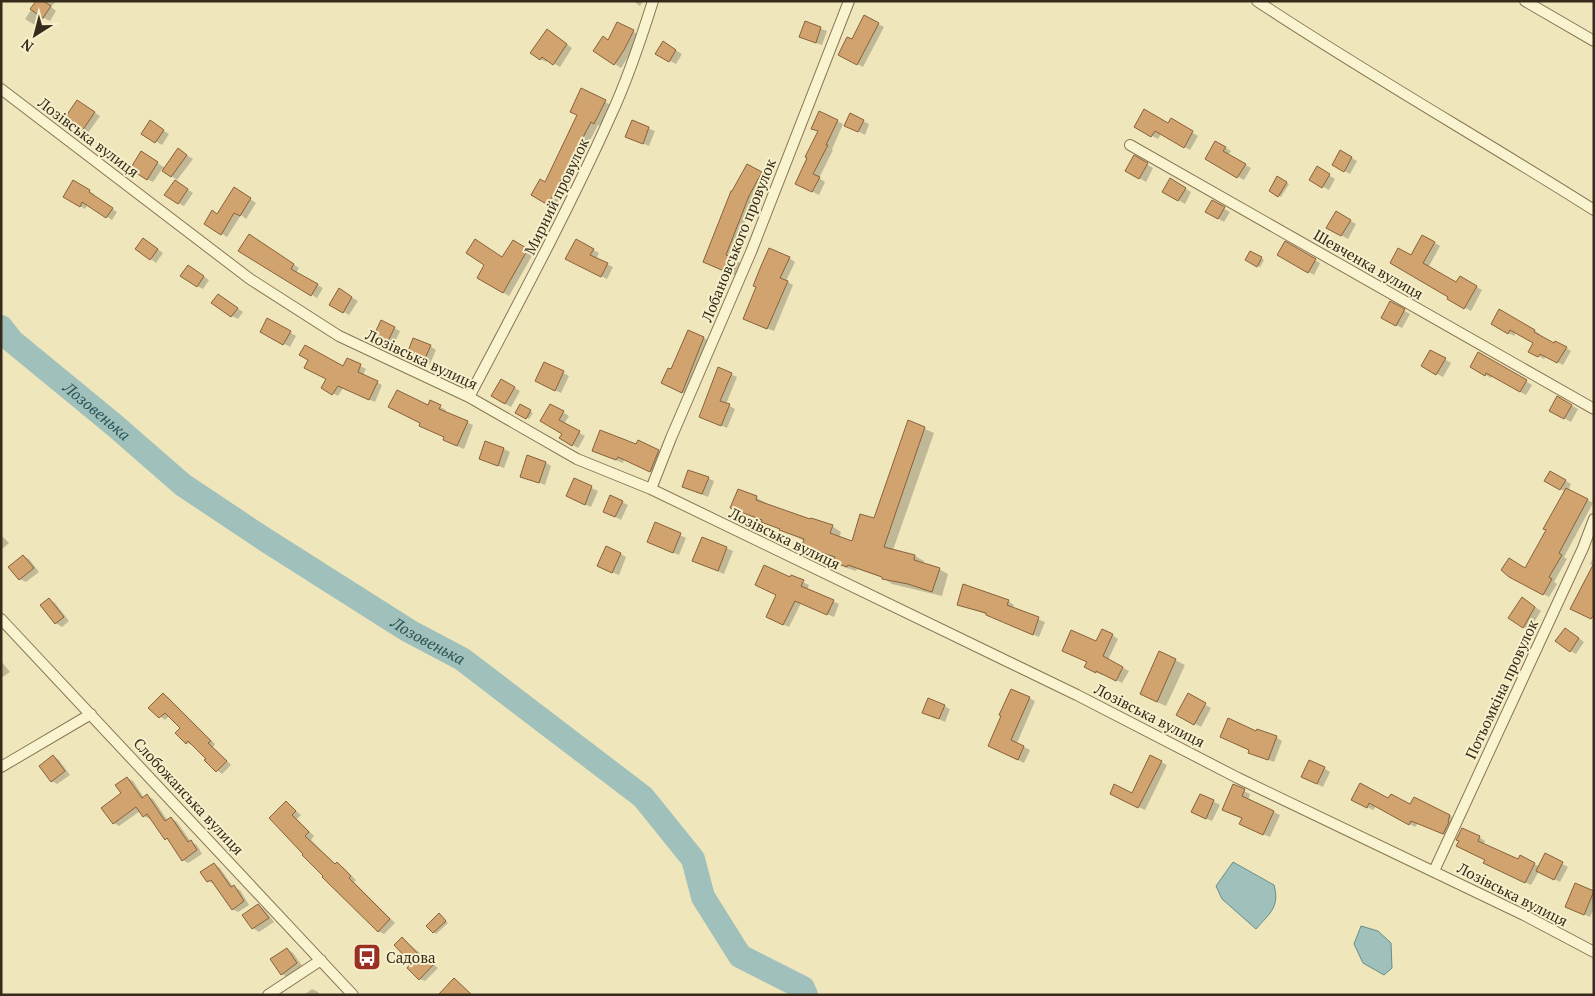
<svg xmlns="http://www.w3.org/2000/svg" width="1595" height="996" font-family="'PT Serif',serif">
  <rect width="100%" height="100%" fill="#f0e6bc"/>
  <path fill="#a0c0bb" stroke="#678e89" d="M1233,862l41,23c6,22 -4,28 -18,44l-34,-30 -6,-13z
    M1361,926l17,5 13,12 1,25 -8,7 -21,-12 -9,-19z"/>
  <path fill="#0003" d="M37,1h19l-5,6 5,4 -6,10 -6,-3 -6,9 -13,-8z
    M633,1h10l-3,5z
    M618,23l21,12 -9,19 -9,14 -26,-17 13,-10z
    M805,23l22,8 -5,14 -15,-5z
    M878,24l6,3 -21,40 -23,-12 12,-14z
    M553,34l19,14 -12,19 -12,-7 -2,2 -6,-3z
    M663,43l19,11 -6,10 -19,-10z
    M581,90l30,15 -10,21 -3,-1 -43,82 -23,-13 13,-10 33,-69z
    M83,105l17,11 -12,17 -5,-3z
    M851,115l18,9 -4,11 -13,-7z
    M1171,120l27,16 -8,14 -29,-16 -3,5 -23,-12 34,-2z
    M837,121l6,3 -11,25 1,1 -14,28 6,4 -6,13 -17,-9 17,-54 -6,-4z
    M632,122l23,9 -6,15 -16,-7z
    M156,126l13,8 -7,11 -19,-11z
    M1216,142l15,9 -3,4 23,13 -7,12 -37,-21z
    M1341,152l16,9 -7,13 -17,-9z
    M184,153l9,6 -16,21 -15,-11 -9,13 -6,-3v-23l18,12z
    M1135,157l18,11 -7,14 -19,-11z
    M747,165l19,11 -12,23 -23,59 11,6 -5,12 -27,-12z
    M1317,168l18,11 -6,11 -18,-10z
    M1278,178l11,6 -8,13 -10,-6z
    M1170,180l21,12 -6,12 -21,-12z
    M74,182l20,12 -1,2 24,16 -5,8 -24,-16 -3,5 -20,-12z
    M181,185l12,8 -9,13 -6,-3z
    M240,192l16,11 -10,16 -5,-4 -14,22 -22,-14 13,-8z
    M1212,202l18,10 -6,10 -17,-10z
    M1336,213l20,11 -8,15 -20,-11z
    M1423,236l17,10 -12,22 29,16 3,-7 22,13 -11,21 -23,-13 2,-2 -39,-39z
    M255,239l44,29 -3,5 27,15 -6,10 -77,-48z
    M513,241l20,13 -24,42 -31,-18 25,-20z
    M576,241l23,12 -3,6 17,8 -6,12 -34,-17z
    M149,243l14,10 -7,10 -5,-4z
    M1285,243l35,20 -6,12 -35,-20z
    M1251,252l13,8 -4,7 -13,-7z
    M789,258l6,4 -9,19 7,4 -19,46 -23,-9z
    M194,270l15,10 -6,9 -6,-3z
    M339,290l19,11 -9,14 -18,-11z
    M224,299l19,13 -5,7 -6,-3z
    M1391,303l19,11 -8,14 -19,-11z
    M1500,310l40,24 -1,2 15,9 2,-3 15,9 -8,14 -17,-9 -2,3 -14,-8 5,-8 -19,-11 -2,4 -22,-12z
    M268,320l28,16 -6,11 -29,-16z
    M394,328l6,3 -6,13 -12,-6z
    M689,331l21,10 -22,54 -19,-9 3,-15z
    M430,346l6,4 -6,14 -16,-7z
    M1431,351l20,12 -8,14 -20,-11z
    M1479,354l53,31 -6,10 -34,-19 -1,2 -19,-11z
    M347,359l19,10 -3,6 19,10 -7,17 -32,-14 -5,8 -16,-9 22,-20z
    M545,363l24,13 -8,17 -19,-9z
    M718,368l19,9 -11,27 9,5 -8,19 -21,-9z
    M502,381l18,10 -9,16 -18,-11z
    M1558,398l20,11 -7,13 -20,-12z
    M431,402l15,8 -1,3 28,12 -9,24 -14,-6 -5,-6 -16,-30z
    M551,405l18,11 -5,8 21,12 -7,12 -17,-10 3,-5z
    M521,406l12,7 -4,6 -12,-7z
    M909,422l25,11 -41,117 22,6 9,5 -1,3 16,5 9,5 -6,22 -50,-12 -9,-6 -26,-9 -1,2 -12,-4 -9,-5 1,-3 -24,-8 -9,-5 2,-5 -73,-34 6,-16 19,7 9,5 -1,2 67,21 9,6 -2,6 14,4 22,-23z
    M637,445l21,6 6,4 -8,19 -32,-15 -1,4 -30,-12z
    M504,449l6,3 -6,16 -24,-9z
    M546,463l5,3 -6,19 -24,-9z
    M1550,472l21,12 -3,6 25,13 -29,54 3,2 -13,23 3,2 -8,13 -33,-17 9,-10 22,-40 19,-38 -20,-11z
    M708,478l6,3 -6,16 -25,-10z
    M574,480l24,11 -7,16 -18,-8z
    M622,502l6,3 -7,15 -11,-6z
    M656,524l30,14 -7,17 -25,-10z
    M1,535l8,8 -8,7z
    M703,538l30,13 -9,23 -30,-13z
    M621,554l5,3 -7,18 -15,-6z
    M23,556l6,3 10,13 -13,10 -6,-3z
    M1594,556v10l-4,-2z
    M791,579l12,3 6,3 -2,5 32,14 -5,13 -33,-14 -12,24 -16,-7z
    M49,599l6,4 14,18 -7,6 -6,-4z
    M1008,601l6,4 -2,4 33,13 -6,15 -51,-22 -30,-11z
    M1528,602l13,9 -12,19 -19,-12z
    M1571,633l13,9 -8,12 -5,-3z
    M1112,635l6,4 -10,21 21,11 -7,12 -19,-10 -1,2 -10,-5 -4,-8 -25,-11 34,-9z
    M1175,660l10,5 -19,41 -16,-7z
    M1,661l9,11 -9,6z
    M163,695l5,2 47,47 -2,3 18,18 -9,9 -16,-14 2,-1 -15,-15 -1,1 -5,-2 -5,-15 -13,-12 -4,4 -15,-12z
    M1188,695l23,13 -10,19 -23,-13z
    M1029,698l6,3 -18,42 13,7 -6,13 -35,-17z
    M944,706l6,3 -5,13 -21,-10z
    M1257,732l19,5 6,4 -8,21 -24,-10z
    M53,756l6,4 11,15 -13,9 -5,-3z
    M1161,762l6,3 -22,45 -28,-13 16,-2z
    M1324,768l6,4 -7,15 -15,-7z
    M127,778l6,3 11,17 3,-2 6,3 15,22 3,-3 6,4 14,20 6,3 5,9 -14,9 -5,-3 -31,-42 -2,1 -6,-3 -4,-5 -21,15 -5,-3z
    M1233,786l17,8 -2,6 32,15 -10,22 -24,-10 -3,-8 -14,-6z
    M1201,795l19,10 -8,16 -13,-6z
    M1353,799l58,7 39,10 6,3 -7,18 -31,-14 -3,4 -39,-21 -3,4z
    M286,803l15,12 -4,4 17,17 -3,4 25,25 1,-1 6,3 13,13 -2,2 41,41 -11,11 -6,-3 -74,-76z
    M1479,837l6,4 -2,3 35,16 2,-3 20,10 6,-12 22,12 -8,15 -21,-11 -8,14 -40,-19 -5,-6 -22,-11z
    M214,864l6,4 13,19 7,3 9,15 -11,7 -6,-3 -18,-25 -6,-3z
    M1576,885l18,7v16l-4,9 -18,-8z
    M258,905l6,4 10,13 -15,10 -6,-4z
    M441,916l7,7 -12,11 -9,-8z
    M403,939l35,29 -13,13 -5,-2z
    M287,949l6,4 10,14 -16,10 -5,-3z
    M312,989l6,3 2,3h-16z"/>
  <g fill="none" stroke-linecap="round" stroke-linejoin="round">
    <path stroke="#a0c0bb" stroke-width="24" id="s1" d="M1,327l11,14 101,83 70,61 81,54 145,92 53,28 181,138 50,62 10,38 37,59 63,32 3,7"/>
  </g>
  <path fill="#d0a36f" stroke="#88623a" d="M36,1h7l8,5 -8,12 -13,-9z
    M864,15l15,8 -22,42 -19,-10 9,-18 5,2z
    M805,21l16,6 -5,16 -17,-6z
    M617,22l17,8 -10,20 -10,15 -21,-14 10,-15 5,4z
    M547,29l20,15 -14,21 -11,-8 -2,3 -10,-7z
    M663,41l13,9 -7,12 -14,-8z
    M581,88l25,12 -12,24 -3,-2 -43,83 -17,-10 9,-16 5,3 32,-67 -7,-3z
    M77,100l18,12 -13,19 -18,-12z
    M1144,109l24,14 3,-5 22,13 -9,17 -29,-17 -4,6 -17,-10z
    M819,111l19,9 -12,25h2l-15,29 7,3 -8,15 -17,-8 12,-26 -2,-1 13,-26 -7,-2z
    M850,113l14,7 -6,12 -14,-6z
    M150,120l14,10 -9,13 -14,-9z
    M632,120l17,7 -6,17 -18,-7z
    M1215,141l11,6 -3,4 23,13 -9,14 -32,-19z
    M178,148l9,7 -16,22 -9,-6z
    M1340,150l12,7 -8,15 -12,-7z
    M141,151l17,11 -11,18 -17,-11z
    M1134,155l14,8 -9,16 -14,-8z
    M747,164l15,8 -13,24 -23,59 12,4 -7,15 -28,-12 28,-71h1z
    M1317,166l13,8 -8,14 -13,-8z
    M1277,176l10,6 -9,15 -9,-6z
    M1170,178l16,10 -8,13 -16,-9z
    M73,180l17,10 -1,2 24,16 -7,10 -24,-16 -2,5 -17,-10z
    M175,180l13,9 -10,15 -14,-9z
    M234,187l17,11 -11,18 -6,-3 -13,22 -17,-11 8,-14 5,4z
    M1212,200l13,7 -7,12 -13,-7z
    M1336,211l15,9 -10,16 -15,-8z
    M249,234l45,30 -3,5 27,15 -7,12 -73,-45z
    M1422,235l13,7 -12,21 33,19 4,-6 17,10 -13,23 -17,-10 1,-2 -58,-34 8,-15 13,7z
    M143,238l15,11 -8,11 -15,-11z
    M475,239l27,18 11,-17 15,9 -25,44 -26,-15 7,-13 -18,-12z
    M576,239l18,10 -4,6 18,8 -7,14 -36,-18z
    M1285,241l31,18 -8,14 -31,-18z
    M769,248l21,9 -10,21 8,3 -21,48 -24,-10 13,-32 -3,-1 8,-20z
    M1250,251l12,6 -5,10 -12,-7z
    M188,265l16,11 -7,11 -17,-11z
    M339,288l13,9 -9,16 -14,-8z
    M218,294l20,14 -7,9 -20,-14z
    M1390,301l15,8 -9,17 -15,-8z
    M1499,309l36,21 -1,2 20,11 1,-2 12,6 -10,16 -17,-9 -2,3 -10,-5 5,-9 -23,-13 -2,4 -17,-10z
    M267,318l24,13 -8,14 -23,-13z
    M381,320l14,7 -7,14 -14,-6z
    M688,330l16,7 -22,56 -21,-10 7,-15 3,1z
    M413,338l18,7 -7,16 -17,-7z
    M305,345l38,21 4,-8 14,6 -3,8 20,9 -9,19 -31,-14 -6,9 -11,-7 5,-9 -22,-11 4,-8 -9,-5z
    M1430,350l16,8 -10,17 -15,-9z
    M1478,352l49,28 -7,12 -34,-19 -1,3 -15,-9z
    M544,362l20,9 -9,20 -20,-10z
    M718,367l14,6 -12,28 10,3 -9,22 -22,-9z
    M501,379l14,8 -10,17 -14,-8z
    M397,390l31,15 2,-5 11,5 -2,4 29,12 -11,25 -14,-6 1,-3 -25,-11 1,-3 -32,-16z
    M1557,396l15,9 -8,14 -15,-8z
    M520,404l11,6 -5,9 -11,-6z
    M550,404l14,7 -5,9 21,11 -8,15 -13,-8 3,-4 -22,-13z
    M908,420l17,7 -41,120 31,8 -1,5 26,8 -8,24 -24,-8 -26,-5v-2l-34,-12 -1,2 -14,-5 2,-5 -33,-11 2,-7 -25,-9 1,-1 -19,-7 1,-2 -32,-12 8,-19 19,7 -1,4 54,19 1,-1 22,7 -3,8 22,8 8,-27 14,4z
    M600,430l36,14 2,-4 21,10 -9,22 -32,-15 -2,3 -24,-9z
    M485,441l19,7 -6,18 -19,-7z
    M527,455l19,7 -7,21 -19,-6z
    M688,470l21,7 -7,17 -20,-7z
    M1550,471l16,9 -6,10 -16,-9z
    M574,478l18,8 -7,19 -19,-9z
    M1566,488l22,11 -29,54 3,2 -13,22 3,2 -9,16 -34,-18 -8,-7 8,-12 16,10 21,-38 -3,-1z
    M610,495l13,6 -8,16 -12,-5z
    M655,522l26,11 -8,20 -26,-11z
    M702,537l25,10 -9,24 -26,-10z
    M606,546l15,7 -9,20 -15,-7z
    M23,555l11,13 -15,12 -11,-13z
    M1594,563v51l-3,5 -21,-10z
    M764,565l26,12 1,-2 13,5 -3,6 33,14 -7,15 -32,-14 -12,24 -17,-8 10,-22 -21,-10z
    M963,584l46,16 -2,5 32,12 -6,18 -47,-20v-2l-29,-8z
    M1522,597l13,10 -12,21 -15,-10z
    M49,598l15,19 -9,7 -15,-19z
    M1565,628l14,10 -9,14 -15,-11z
    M1102,629l11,5 -10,22 20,11 -7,14 -20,-10v2l-12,-6 3,-5 -25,-11 9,-21 25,11z
    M1159,651l17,8 -19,43 -17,-8z
    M1011,689l19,8 -19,43 13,6 -6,14 -30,-14 13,-30 -2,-1z
    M163,693l48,48 -3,2 19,18 -11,11 -12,-12 2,-1 -18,-18 -2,3 -11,-11 5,-5 -15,-15 -6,5 -11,-10z
    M1188,693l18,10 -12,22 -18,-10z
    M928,698l17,7 -6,14 -17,-6z
    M1228,718l28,13 1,-2 20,7 -9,24 -20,-7 1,-3 -29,-13z
    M53,755l12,16 -14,11 -12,-16z
    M1150,755l12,6 -24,47 -28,-14 4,-10 18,9z
    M1309,760l16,7 -8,17 -16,-7z
    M127,777l15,21 5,-4 18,27 6,-4 17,25 3,-2 6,10 -15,11 -15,-23 -2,2 -18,-26 -4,3 -7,-10 -23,17 -12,-16 20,-15 -6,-8z
    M1360,783l28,15 3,-4 19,10 4,-7 36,18 -2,6 1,1 -6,12 -32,-13 -2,4 -40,-22 -2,5 -16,-8z
    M1233,784l12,5 -3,7 32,15 -11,24 -24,-11 3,-6 -20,-8z
    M1200,794l14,6 -8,19 -15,-7z
    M286,801l10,10 -4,4 17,17 -4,4 30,28 2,-2 14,14 -2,2 41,41 -12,13 -56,-55 1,-1 -21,-21 1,-1 -34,-36z
    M1462,828l18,8 -2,5 40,18 2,-4 15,8 -10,20 -42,-20 2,-3 -29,-14 3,-5 -3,-1z
    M1545,853l18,9 -9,18 -18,-9z
    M214,863l17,24 3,-2 10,16 -12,9 -21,-30 -4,2 -7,-10z
    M1575,883l19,8 -10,24 -19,-8z
    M258,904l11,14 -17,11 -10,-14z
    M439,913l7,8 -13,12 -7,-7z
    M402,937l17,18 2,-2 13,11 -15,16 -12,-12 4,-5 -17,-18z
    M287,948l10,15 -16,12 -11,-16z
    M454,978l18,17h-34z"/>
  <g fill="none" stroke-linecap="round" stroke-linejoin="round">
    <defs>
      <path id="minor" d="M1257,1c110,73 225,138 337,209
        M1525,1l69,40
        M1,89l249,190 89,57 130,61 108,62 74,30 426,206 161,83 286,137 70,37
        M1130,145l464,264
        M469,397c49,-93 99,-186 142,-282 17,-36 30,-76 42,-114
        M651,489l20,-51 80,-186 98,-251
        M1,619l352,376
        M1,767l90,-53
        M1434,871l149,-323 11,-29
        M268,995l53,-35"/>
    </defs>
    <use href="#minor" stroke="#887655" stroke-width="12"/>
    <use href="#minor" stroke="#faf3cf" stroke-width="10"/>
  </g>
  <defs>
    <symbol id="bus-square" viewBox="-11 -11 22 22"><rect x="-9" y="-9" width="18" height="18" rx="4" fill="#993022" stroke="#f7f0cc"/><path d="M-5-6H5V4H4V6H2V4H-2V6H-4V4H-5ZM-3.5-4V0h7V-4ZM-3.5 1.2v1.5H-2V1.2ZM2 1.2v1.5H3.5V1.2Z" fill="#fff"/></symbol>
  </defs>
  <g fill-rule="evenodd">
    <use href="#bus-square" x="351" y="941" width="32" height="32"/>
  </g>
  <g text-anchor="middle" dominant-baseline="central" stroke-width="4" stroke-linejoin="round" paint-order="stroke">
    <g font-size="15" fill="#362b1a" stroke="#f7f0cc">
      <text transform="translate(89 137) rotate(37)">Лозівська вулиця</text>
      <text transform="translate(556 196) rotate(-64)">Мирний провулок</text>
      <text transform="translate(738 240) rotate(-68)">Лобановського провулок</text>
      <text transform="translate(1369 264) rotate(30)">Шевченка вулиця</text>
      <text transform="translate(422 359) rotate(25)">Лозівська вулиця</text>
      <text transform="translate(785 538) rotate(26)">Лозівська вулиця</text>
      <text transform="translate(1501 689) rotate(-65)">Потьомкіна провулок</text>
      <text transform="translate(1150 715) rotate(27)">Лозівська вулиця</text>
      <text transform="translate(189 796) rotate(47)">Слобожанська вулиця</text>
      <text transform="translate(1513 894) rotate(27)">Лозівська вулиця</text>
    </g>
    <g font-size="15" fill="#362b1a" stroke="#f7f0cc" text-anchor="start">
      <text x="386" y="957">Садова</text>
    </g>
    <g font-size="16" font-style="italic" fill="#295457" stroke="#f7f0cc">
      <text stroke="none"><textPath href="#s1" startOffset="128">Лозовенька</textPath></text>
      <text stroke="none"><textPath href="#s1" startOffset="532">Лозовенька</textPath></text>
    </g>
  </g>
  <rect width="1595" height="996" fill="none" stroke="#362b1a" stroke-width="5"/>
  <g transform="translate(35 35) rotate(216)" stroke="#f7f0cc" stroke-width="4" paint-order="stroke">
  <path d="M0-4L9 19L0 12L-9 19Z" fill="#362b1a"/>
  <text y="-8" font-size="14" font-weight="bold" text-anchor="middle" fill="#362b1a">N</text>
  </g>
</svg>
